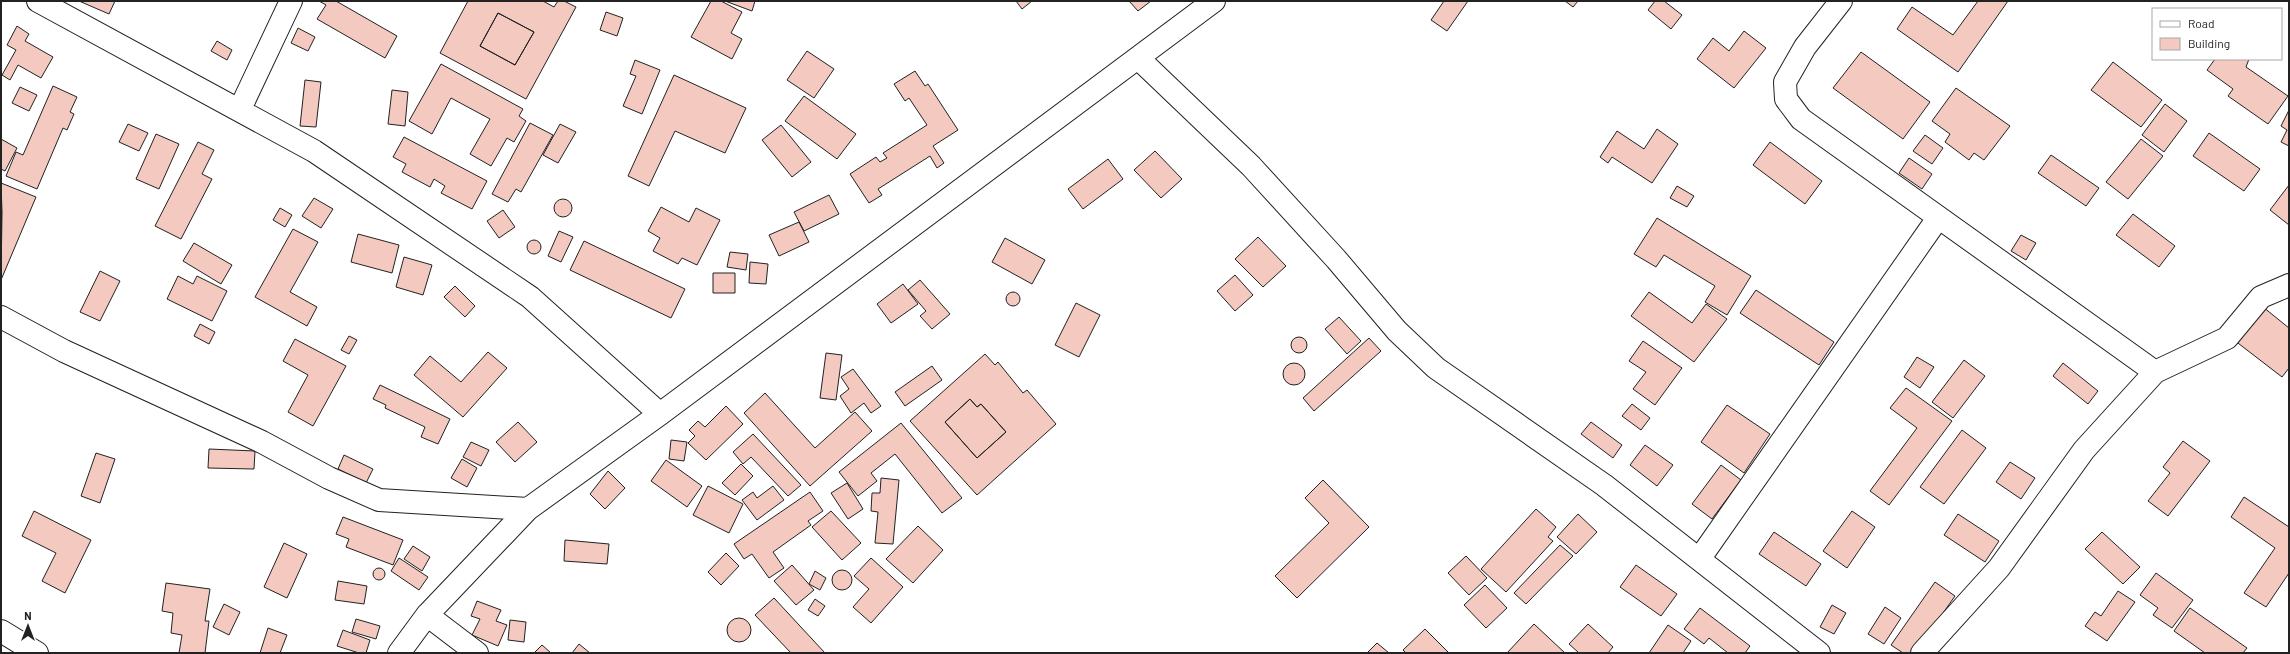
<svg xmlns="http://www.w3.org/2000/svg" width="2290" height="654" font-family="Barlow,sans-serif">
  <rect width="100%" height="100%" fill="#fff"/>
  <path fill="#f3c9c0" stroke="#222" fill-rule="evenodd" d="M79,1h36l-6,13z
    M319,1h17l61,35 -12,22 -68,-39 9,-14z
    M468,1h75l11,6 4,-6h6l12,6 -50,92 -86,-46zM498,13l36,19 -19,33 -35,-19z
    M711,1h10l21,11 -11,21 11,6 -10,20 -41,-22z
    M725,1h30l-3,10z
    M1016,1h16l-10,8z
    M1129,1h22l-13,10z
    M1444,1h24l-21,30 -16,-11z
    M1565,1h13l-5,6z
    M1655,1h9l18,14 -11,14 -23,-19z
    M1978,1h30l-50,71 -61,-43 15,-22 41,28z
    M606,12l17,6 -6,18 -17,-6z
    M498,13l36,19 -19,33 -35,-19z
    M17,26l12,8 -4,7 28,16 -12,21 -23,-13 -8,15 -8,-5 14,-25 -9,-5z
    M298,28l17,9 -7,14 -17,-8z
    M1744,31l22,17 -32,40 -37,-29 16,-21 16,13z
    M217,41l15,9 -5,10 -16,-9z
    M807,51l27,18 -20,29 -27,-18z
    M1861,52l69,50 -27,37 -70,-51z
    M2215,59h34l-3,8 42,29 -20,28 -40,-28 5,-7 -26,-19z
    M635,60l25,10 -18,44 -19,-8 13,-30 -6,-2z
    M2113,62l49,38 -21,27 -50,-37z
    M441,64l82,45 -4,7 7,5 -12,21 -7,-4 -16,28 -21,-12 20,-35 -39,-21 -19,36 -23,-13z
    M915,71l10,15 3,-2 30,46 -25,16 11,17 -7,5 -7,-12 -52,33 4,6 -13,8 -19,-29 26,-17 4,5 7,-4 -4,-5 44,-28 -18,-27 -4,3 -11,-17z
    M674,75l72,33 -21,45 -50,-22 -26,55 -21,-10z
    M305,80l16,2 -5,45 -16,-1z
    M53,86l24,11 -7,15 4,2 -7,16 -4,-2 -26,61 -31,-13 10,-24 7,3z
    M20,87l17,8 -8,16 -17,-8z
    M1956,88l54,38 -26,34 -10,-7 -5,7 -24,-18 5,-8 -18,-13z
    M392,90l16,2 -3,34 -17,-2z
    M804,96l52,38 -19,25 -52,-38z
    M2165,104l22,17 -23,31 -22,-17z
    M2289,110v36l-8,-4 6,-12 -6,-4z
    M530,123l23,12 -32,57 -5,-3 -8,13 -16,-8z
    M128,124l20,9 -9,18 -20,-9z
    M560,124l16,8 -18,31 -15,-8z
    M781,125l30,37 -19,15 -30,-37z
    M1657,129l21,15 -26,39 -40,-26 -4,6 -8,-6 17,-26 27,18z
    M2209,133l51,36 -16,22 -51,-35z
    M156,134l23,10 -20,45 -23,-10z
    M1925,135l18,13 -11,16 -19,-13z
    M404,137l83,44 -15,28 -31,-16 4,-7 -11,-7 -4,8 -28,-15 4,-8 -13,-7z
    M1,139l16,9 -12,23 -4,-2z
    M2141,139l22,17 -35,43 -22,-17z
    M198,142l16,8 -12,24 10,5 -31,60 -26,-13z
    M1770,142l52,39 -17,23 -52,-39z
    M1155,151l27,28 -21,19 -27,-28z
    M2051,155l48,33 -13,18 -48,-33z
    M1909,158l23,16 -10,15 -23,-16z
    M1108,159l15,20 -40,30 -15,-20z
    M1,183l35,14 -35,83 1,-68z
    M2289,185v40l-19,-15z
    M1677,186l17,10 -7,11 -17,-9z
    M829,195l10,19 -35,17 -10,-19z
    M314,198l19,11 -12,19 -19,-12z
    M554 208a9 9 0 1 1 18 0a9 9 0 1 1-18 0Z
    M661,207l28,15 7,-14 24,12 -23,45 -15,-7 -4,6 -25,-13 7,-13 -12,-7z
    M280,208l12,7 -7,12 -12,-7z
    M503,210l12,17 -16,11 -12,-17z
    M2133,214l42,32 -16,21 -43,-32z
    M1657,218l94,58 -24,39 -22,-13 10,-16 -51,-31 -8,12 -22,-13z
    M799,222l10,20 -30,14 -10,-21z
    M293,229l25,13 -28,50 27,15 -10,19 -52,-29z
    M559,231l14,6 -12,25 -13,-6z
    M358,234l41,11 -7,28 -41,-11z
    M2021,235l15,8 -10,17 -15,-9z
    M1258,237l28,29 -23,21 -28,-28z
    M1005,238l40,22 -13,24 -40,-22z
    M527 247a7 7 0 1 1 14 0a7 7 0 1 1-14 0Z
    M584,241l101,48 -14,29 -101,-48z
    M194,243l38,22 -11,19 -38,-23z
    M730,252l18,2 -2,16 -19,-3z
    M404,257l28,8 -9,30 -27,-8z
    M750,262l18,2 -2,20 -17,-1z
    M100,271l20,10 -20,40 -20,-9z
    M713,273h22v20h-22z
    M1235,275l18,20 -18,16 -18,-20z
    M178,276l15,8 4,-8 30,15 -15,30 -45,-22z
    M920,280l30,34 -18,15 -12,-13 6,-5 -18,-21z
    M903,284l15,20 -27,19 -14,-19z
    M455,286l20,20 -10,11 -21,-20z
    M1756,290l78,52 -15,23 -79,-52z
    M1006 299a7 7 0 1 1 14 0a7 7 0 1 1-14 0Z
    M1649,292l43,31 14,-19 21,15 -33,43 -63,-46z
    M1076,303l24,12 -21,42 -24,-12z
    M2263,307l26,21v40l-7,9 -48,-37z
    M1339,317l22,24 -14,13 -22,-25z
    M200,324l15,8 -6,12 -15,-8z
    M349,336l8,4 -8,14 -8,-4z
    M1291 345a8 8 0 1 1 16 0a8 8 0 1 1-16 0Z
    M1369,338l12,13 -67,60 -11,-13z
    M295,339l51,27 -33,60 -25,-14 20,-37 -25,-14z
    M1643,341l39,27 -27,37 -22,-16 13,-17 -17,-11z
    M488,352l19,16 -44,49 -49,-42 16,-19 31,26z
    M826,353l16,2 -6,45 -16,-2z
    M985,354l10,11 3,-3 25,31 4,-3 29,34 -79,71 -67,-74zM970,399l7,8 4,-3 25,28 -29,26 -32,-36z
    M1917,357l17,10 -14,21 -16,-11z
    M1964,360l21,16 -32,42 -21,-16z
    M2063,363l35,28 -10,13 -35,-28z
    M1283 374a11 11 0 1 1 22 0a11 11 0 1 1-22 0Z
    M932,366l10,14 -37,26 -10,-14z
    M853,369l28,37 -10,7 -7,-10 -13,10 -11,-17 9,-7 -8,-12z
    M380,385l70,34 -12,25 -17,-7 4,-10 -40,-19 1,-3 -13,-6z
    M1906,388l46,33 -63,84 -19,-14 47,-63 -27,-20z
    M765,393l50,55 40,-36 17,19 -62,55 -66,-73z
    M970,399l7,8 4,-3 25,28 -29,26 -32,-36z
    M1632,404l18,14 -9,12 -19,-14z
    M1727,405l43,29 -26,39 -43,-31z
    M726,406l17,18 -37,36 -18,-17 7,-7 -6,-6 9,-9 7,6z
    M518,422l19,20 -22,20 -19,-20z
    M1591,422l31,23 -9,13 -32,-24z
    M901,423l61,75 -20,15 -47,-59 -24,19 6,8 -19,15 -19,-24z
    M1962,430l24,18 -42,56 -24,-17z
    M753,434l48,51 -13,11 -37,-39 -8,7 -10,-12z
    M671,440l16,2 -3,19 -15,-2z
    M2183,441l27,20 -42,55 -20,-15 22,-28 -7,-6z
    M471,442l18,8 -8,16 -18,-9z
    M1645,445l28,20 -16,21 -27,-21z
    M209,449l46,2 -1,18 -46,-1z
    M96,453l19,6 -15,44 -19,-7z
    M344,455l29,14 -7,14 -28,-14z
    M462,459l15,9 -10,19 -16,-9z
    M666,460l36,26 -15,21 -36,-26z
    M2010,462l25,16 -14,21 -25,-17z
    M741,464l12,12 -18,19 -13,-12z
    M1721,465l20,15 -29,39 -20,-15z
    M608,471l17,17 -20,21 -15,-15z
    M881,478l18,2 -6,64 -18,-1 3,-31 -7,-1 1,-18h8z
    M1323,480l46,47 -72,71 -22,-22 54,-53 -24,-25z
    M847,483l16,26 -15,10 -17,-26z
    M708,486l35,18 -14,29 -36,-18z
    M773,486l11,14 -27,20 -15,-20 11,-8 4,6z
    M810,492l13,19 -15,10 3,4 -38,27 11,16 -15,10 -17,-24 -8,5 -10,-15z
    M2244,497l45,30v46l-23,34 -22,-14 31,-45 -44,-31z
    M1536,509l20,18 -8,10 5,4 -47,51 -25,-23z
    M34,511l57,29 -26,53 -23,-12 14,-28 -34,-17z
    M831,511l30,32 -19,17 -30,-33z
    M1852,511l23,16 -28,41 -24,-17z
    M1578,514l19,18 -21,22 -19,-17z
    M1958,514l41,27 -14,21 -41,-27z
    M343,517l60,23 -10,25 -47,-18 3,-8 -13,-5z
    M918,526l25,24 -30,33 -27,-24z
    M1774,532l47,32 -15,22 -47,-32z
    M2102,532l38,35 -17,17 -38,-35z
    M565,540l44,4 -2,20 -43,-3z
    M284,543l23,11 -20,44 -23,-11z
    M1560,545l13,11 -47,48 -12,-11z
    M413,546l17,11 -8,14 -18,-12z
    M726,553l13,13 -18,19 -13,-13z
    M1466,556l21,22 -18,17 -21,-22z
    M399,558l29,19 -9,13 -28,-19z
    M871,558l32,29 -32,36 -18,-16 16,-18 -15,-13z
    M792,565l22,25 -18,15 -22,-24z
    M1636,565l41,29 -16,22 -41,-29z
    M373 574a6 6 0 1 1 12 0a6 6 0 1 1-12 0Z
    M832 580a10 10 0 1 1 20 0a10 10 0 1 1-20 0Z
    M815,571l11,7 -6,12 -11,-6z
    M2156,573l37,27 -21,28 -19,-13 5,-7 -18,-13z
    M338,581l29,5 -3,18 -29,-4z
    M1935,582l20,14 -40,57h-12l-12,-8z
    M166,583l44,6 -5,32h4l-4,32h-26l3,-18 -11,-2 2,-20 -11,-2z
    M1485,585l22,23 -21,20 -22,-23z
    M2118,591l17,11 -28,39 -22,-15 10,-14 6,4z
    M774,598l51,55h-34l-36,-38z
    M815,599l10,7 -7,10 -10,-6z
    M477,601l24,9 -5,11 11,4 -9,21 -26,-11 8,-16 -9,-3z
    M224,604l16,8 -11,23 -16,-8z
    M1832,605l14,8 -12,21 -14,-7z
    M1885,607l16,11 -17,26 -16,-10z
    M1700,608l50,38 -5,7h-17l-19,-15 -5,6 -20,-15z
    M2190,608l57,40 -4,5h-38l-31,-22z
    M727 630a12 12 0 1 1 24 0a12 12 0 1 1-24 0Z
    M356,619l24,7 -4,13 -24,-7z
    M510,620l16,2 -2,20 -16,-2z
    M1534,624l31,29h-58z
    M1588,624l25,23 -5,6h-29l-10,-9z
    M1668,625l23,16 -8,12h-34z
    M268,628l19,7 -7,18h-20z
    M1425,629l24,24h-43l-3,-3z
    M343,630l27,10 -4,13h-7l-22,-7z
    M1377,643l12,10h-22z
    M579,644l11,9h-18z
    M542,645l9,8h-17z"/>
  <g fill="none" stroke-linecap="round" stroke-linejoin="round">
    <defs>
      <path id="minor" d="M38,1l276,150 216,146 130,117
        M1841,1l-36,46 -20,35 1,17 15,20 354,253
        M1138,58l113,108 85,93 61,72 39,37 168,117 215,168
        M240,109l51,-108
        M1,317l63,34 198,91 67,36 50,22 149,9
        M1700,558l238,-340
        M427,615l50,38
        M1,631l36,22
        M399,653l28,-38 101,-106 132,-95 554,-413
        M1922,653l77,-85 85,-118 71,-78 72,-34 34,-41 28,-12"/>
    </defs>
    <use href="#minor" stroke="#222" stroke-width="24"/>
    <use href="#minor" stroke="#fff" stroke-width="22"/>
  </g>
  <rect width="2290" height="654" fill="none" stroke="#222222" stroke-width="4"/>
  <rect x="2152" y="8" width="130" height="52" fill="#ffffff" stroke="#a7a7a7"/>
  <rect x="2160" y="21" width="20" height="6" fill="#ffffff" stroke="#a7a7a7"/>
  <text x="2188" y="28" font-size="12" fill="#222222">Road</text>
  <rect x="2160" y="38" width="20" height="12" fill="#f3c9c0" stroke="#a7a7a7"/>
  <text x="2188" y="48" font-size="12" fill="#222222">Building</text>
  <g transform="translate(28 626)" stroke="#ffffff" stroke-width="3" paint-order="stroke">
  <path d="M0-3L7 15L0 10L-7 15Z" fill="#222222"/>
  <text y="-6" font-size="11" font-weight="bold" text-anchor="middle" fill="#222222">N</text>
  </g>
</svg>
